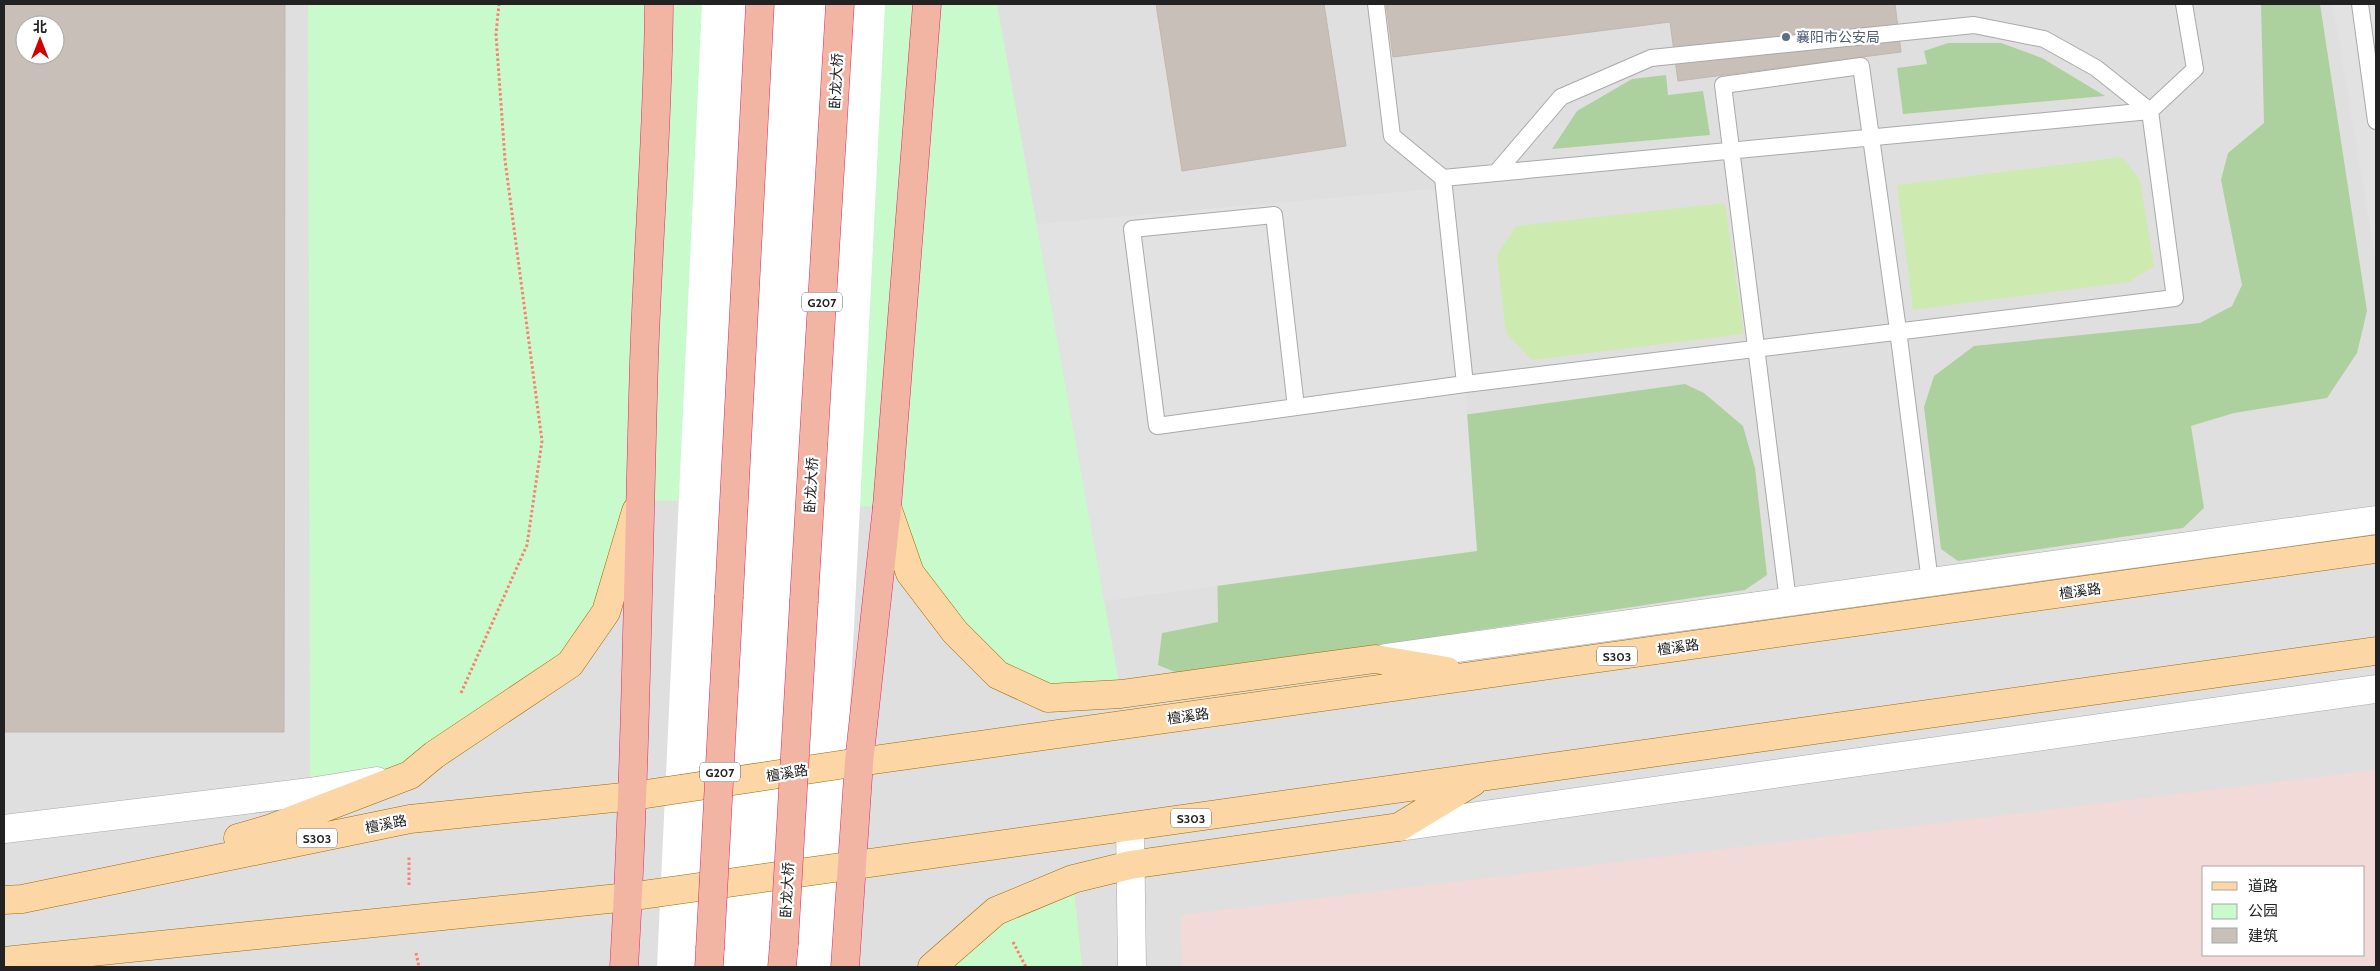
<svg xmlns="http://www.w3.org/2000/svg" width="2380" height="971" font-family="Cabin,'Noto Sans SC',sans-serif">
  <rect width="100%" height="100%" fill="#f2efe9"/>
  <path fill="#e0dfdf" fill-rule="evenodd" d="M4,4h2372v963h-2372zM25,25h30v30h-30zM2204,867h160v88h-160z"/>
  <path fill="#f2dad9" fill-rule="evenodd" d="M2376,770v197h-1194l-1,-52zM2204,867h160v88h-160z"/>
  <path fill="#cdebb0" d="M2122,157l18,23 14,86 -25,16 -216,28 -16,-125z
    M1725,203l19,131 -212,26 -26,-27 -9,-78 19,-29z"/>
  <path fill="#add19e" d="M2261,4h59l47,307 -10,42 -30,45 -93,15 -43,13 13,82 -21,20 -225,33 -17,-12 -17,-142 10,-31 40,-30 226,-23 32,-17 10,-21 -21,-105 7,-27 36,-30z
    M1948,43h53l41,15 63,38 -202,18 -6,-46 30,-4 -3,-13z
    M1666,75l2,20 35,-4 7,44 -158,14 25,-38 55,-32z
    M1685,384l19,9 39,33 12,42 12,107 -22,15 -563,85 -24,-10 4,-32 56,-11 -1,-66 138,-126z"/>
  <path fill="#c8facc" d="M308,4h689l124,690 -73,4 -93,-66 -69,-125 -246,-7 -70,164 -144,109 -116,19z
    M1073,879l9,88h-150z"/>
  <path fill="#e2e2e2" d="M2333,4h43v259z
    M1444,188l21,196 12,167 -373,50 -67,-377z"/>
  <path fill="#fff" d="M702,4h183l-48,963h-180z"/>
  <path fill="#c7bfb8" stroke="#c4b6ab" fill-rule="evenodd" d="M4,4h281l-1,728h-280zM25,25h30v30h-30z
    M1156,4h168l22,142 -164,25z
    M1386,4h509l6,48 -223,29 -8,-59 -277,35z"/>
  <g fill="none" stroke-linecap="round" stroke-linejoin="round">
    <defs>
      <path id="service" d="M1376,4l16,132 51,42
        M2360,4l16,117
        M2150,111l25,187 -710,86 -22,-206z
        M1496,173l65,-76 90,-39 323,-33 70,14 52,29 54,43 45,-42 -11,-65
        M1296,407l-22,-192 -142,14 25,197 308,-42
        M1788,601l-65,-516 138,-19 37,264 32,252"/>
      <path id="minor" d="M1130,827l2,140"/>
      <path id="tertiary" d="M1385,658l991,-138
        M1399,827l977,-138
        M4,829l306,-37 67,-11"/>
      <path id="primary" d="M887,507l23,66 45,59 43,43 50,23 73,-4 254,-35 72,12
        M238,838l31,-9 141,-54 24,-20 136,-91 36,-52 30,-101
        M4,900l18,-1 388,-80 223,-23 226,-34 1517,-213
        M4,961l624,-64 1748,-246
        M932,967l64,-56 77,-32 57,-14 269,-38 74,-45"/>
      <path id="trunk" d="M729,596l31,-592
        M804,600l36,-596
        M624,967c12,-201 14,-403 20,-605 4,-120 14,-239 15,-358
        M709,967l1,-18
        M782,967l2,-23
        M845,967l14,-205 28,-255 40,-503"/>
    </defs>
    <use href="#service" stroke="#a9a9a9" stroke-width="18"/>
    <use href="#minor" stroke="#a9a9a9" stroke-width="29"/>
    <use href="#tertiary" stroke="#a9a9a9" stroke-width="29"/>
    <use href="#primary" stroke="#a06b00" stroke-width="29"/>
    <use href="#trunk" stroke="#dc2a67" stroke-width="29"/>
    <path stroke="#fa8072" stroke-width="3" stroke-dasharray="2.5 2.5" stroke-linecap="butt" d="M461,693l66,-148 15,-104 -37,-281 -9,-126 3,-30
      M409,885v-29
      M1013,942l13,25
      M416,953l3,14"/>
    <use href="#service" stroke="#fff" stroke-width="16"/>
    <use href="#minor" stroke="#fff" stroke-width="28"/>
    <use href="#tertiary" stroke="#fff" stroke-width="28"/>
    <use href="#primary" stroke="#fcd6a4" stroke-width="28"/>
    <use href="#trunk" stroke="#f2b4a3" stroke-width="28"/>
    <defs>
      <path id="trunk-bridge" d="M784,944l20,-344
        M710,949l19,-353"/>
    </defs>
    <use href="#trunk-bridge" stroke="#dc2a67" stroke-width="29" stroke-linecap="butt"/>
    <use href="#trunk-bridge" stroke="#f2b4a3" stroke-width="28"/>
  </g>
  <circle fill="#5c6f8a" stroke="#fff" stroke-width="2" cx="1786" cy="37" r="5"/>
  <g text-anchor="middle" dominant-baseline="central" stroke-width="4.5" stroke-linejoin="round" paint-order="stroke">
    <g fill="#fff" stroke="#646464" stroke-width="1">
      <rect x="802" y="292.5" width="40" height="19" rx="4"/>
      <rect x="1597" y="646.5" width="40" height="19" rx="4"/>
      <rect x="700" y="762.5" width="40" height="19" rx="4"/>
      <rect x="1171" y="808.5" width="40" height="19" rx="4"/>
      <rect x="297" y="828.5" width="40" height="19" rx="4"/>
    </g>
    <g font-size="12" font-weight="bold" fill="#222">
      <text x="822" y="302">G207</text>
      <text x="1617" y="656">S303</text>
      <text x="720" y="772">G207</text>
      <text x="1191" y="818">S303</text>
      <text x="317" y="838">S303</text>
    </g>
    <g font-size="14" fill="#4e5e75" stroke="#fff" text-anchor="start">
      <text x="1796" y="37">襄阳市公安局</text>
    </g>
    <g font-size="14" fill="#222" stroke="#fff">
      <text transform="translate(836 81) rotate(-87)">卧龙大桥</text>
      <text transform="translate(811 485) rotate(-87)">卧龙大桥</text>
      <text transform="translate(2080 591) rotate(-8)">檀溪路</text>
      <text transform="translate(1678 647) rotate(-8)">檀溪路</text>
      <text transform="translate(1188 716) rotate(-8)">檀溪路</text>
      <text transform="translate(787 773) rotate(-9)">檀溪路</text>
      <text transform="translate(386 824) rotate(-11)">檀溪路</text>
      <text transform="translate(787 890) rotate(-87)">卧龙大桥</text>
    </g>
  </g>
  <rect width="2380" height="971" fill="none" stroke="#222222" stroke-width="10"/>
  <rect x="2202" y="866" width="162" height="90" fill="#ffffff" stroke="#a7a7a7"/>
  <rect x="2212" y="882" width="25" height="8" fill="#fcd6a4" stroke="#a7a7a7"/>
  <text x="2248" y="891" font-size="15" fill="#222222">道路</text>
  <rect x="2212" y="904" width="25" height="15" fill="#c8facc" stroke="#a7a7a7"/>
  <text x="2248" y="916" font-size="15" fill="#222222">公园</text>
  <rect x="2212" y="928" width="25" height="15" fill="#c7bfb8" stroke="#a7a7a7"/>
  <text x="2248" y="941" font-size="15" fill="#222222">建筑</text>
  <g transform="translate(40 40)"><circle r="24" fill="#ffffff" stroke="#a7a7a7"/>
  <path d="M0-4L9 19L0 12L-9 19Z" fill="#d40000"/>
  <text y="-8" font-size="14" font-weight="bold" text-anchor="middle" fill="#222222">北</text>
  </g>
</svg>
